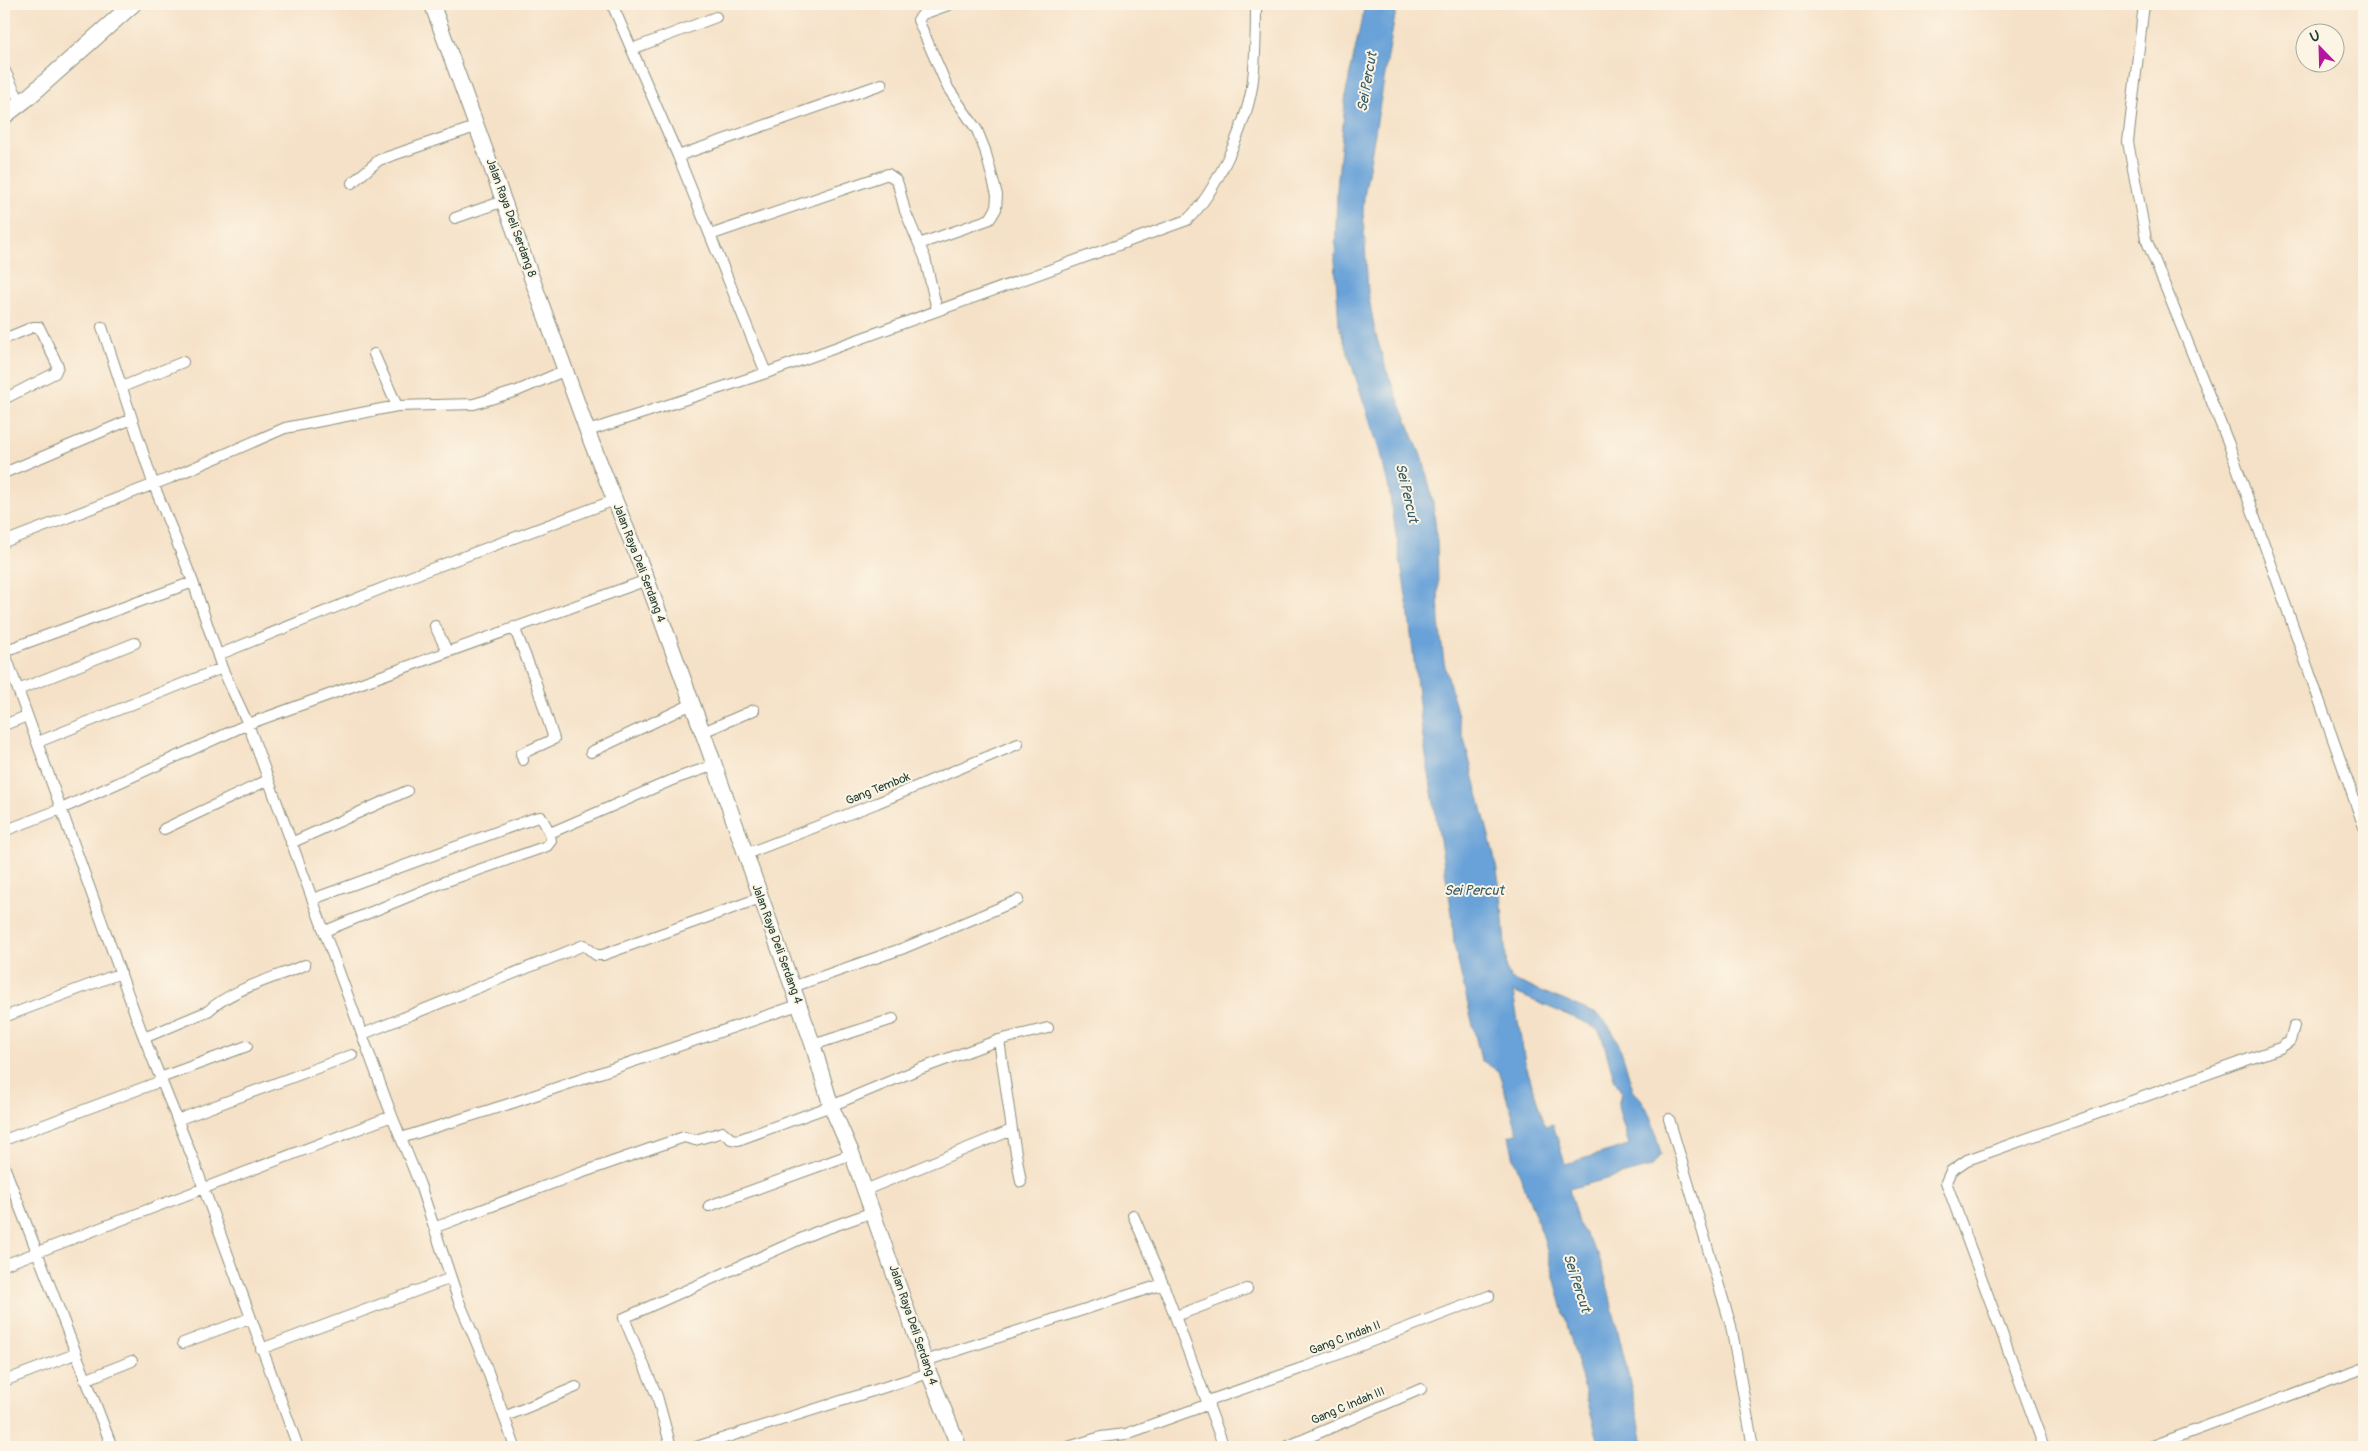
<svg xmlns="http://www.w3.org/2000/svg" width="2368" height="1451" font-family="Pangolin,sans-serif">
  <rect width="100%" height="100%" fill="#fcf5e5"/>
  <filter id="ink" filterUnits="userSpaceOnUse"><feTurbulence type="fractalNoise" baseFrequency=".02" numOctaves="2"/><feDisplacementMap in="SourceGraphic" scale="10" xChannelSelector="R" yChannelSelector="G"/><feConvolveMatrix kernelMatrix="1 2 1 2 8 2 1 2 1" color-interpolation-filters="sRGB"/></filter>
  <filter id="wash" filterUnits="userSpaceOnUse"><feTurbulence type="fractalNoise" baseFrequency=".0096" numOctaves="4" result="noise"/><feDisplacementMap in="SourceGraphic" scale="20" xChannelSelector="R" yChannelSelector="G"/><feGaussianBlur stdDeviation="1.12" result="paint"/><feColorMatrix in="noise" values="0 0 0 0 0 0 0 0 0 0 0 0 0 0 0 0 0 1.4 0 .05"/><feComposite in="paint" operator="in"/></filter>
  <g filter="url(#wash)">
    <rect width="100%" height="100%" fill="#f5e1c7"/>
    <path fill="#69a2d8" stroke="#447086" fill-rule="evenodd" d="M1365,4h32l-33,193 -1,15 5,80 7,40 11,37 38,94 9,39 4,39 2,81 5,40 50,193 7,38 6,78 4,8 86,35c24,18 27,51 37,78 17,13 21,43 27,62l-10,13 -82,22 9,34 20,31 7,22 40,171h-45l-57,-211 -29,-77 -5,-23 9,-3 -20,-62 -17,-11 -27,-115 -2,-32 -29,-175 -15,-130 -20,-124 -10,-38 -39,-120 -4,-66 2,-71 9,-97zM1513,992l76,32 10,7 3,6 12,41 7,14 -3,15 11,38 -64,19 -12,-40 -8,2 -20,-64z"/>
  </g>
  <g filter="url(#ink)">
    <g fill="none" stroke-linecap="round" stroke-linejoin="round">
      <defs>
        <path id="street" d="M612,4l66,152 88,217
          M2144,4l-16,138 18,97 82,203 136,385
          M632,49l84,-32
          M4,69l17,35
          M678,156l204,-72
          M352,183l27,-23 99,-34
          M455,218l49,-17
          M710,235l178,-61 7,5 3,5 7,27 20,47 12,52
          M919,244l71,-25 6,-10 1,-14 -12,-45 -8,-20 -29,-42 -30,-68 5,-6 28,-10
          M102,327l51,156 40,99 29,86 26,56 144,392 28,69 38,114 25,59 32,89
          M4,339l29,-12h6l19,39 -3,7 -51,26
          M374,354l23,52
          M122,387l61,-25
          M588,431l178,-58 421,-153c28,-25 59,-96 65,-133 4,-27 4,-55 4,-83
          M4,473l128,-54
          M4,542l166,-64 115,-50 112,-22 77,-2 43,-13 49,-21
          M435,626l12,25
          M514,627l21,53 19,59 -33,15 2,6
          M4,651l137,379 52,129 105,288
          M4,651l189,-69
          M218,655l202,-82 195,-73
          M18,690l117,-47
          M4,725l23,-9
          M703,732l51,-22
          M38,742l184,-74
          M591,752l101,-48
          M164,829l104,-49
          M4,831l57,-22 187,-85 399,-144
          M291,843l116,-52
          M746,854l131,-51 141,-59
          M313,899l222,-81 6,-1 9,16 127,-55 38,-13
          M325,931l119,-49 103,-36 4,-5 -1,-8
          M792,987l112,-39 114,-48
          M4,1017l117,-44
          M363,1034l221,-89 12,10h7l157,-57
          M144,1038l64,-27c24,-22 66,-33 97,-46
          M813,1045l80,-26
          M160,1078l87,-32
          M1669,1119l62,207 22,121
          M177,1120l175,-65
          M1012,1130l9,52
          M401,1138l114,-36 283,-97
          M4,1140l157,-59
          M4,1166l108,281
          M865,1190l147,-60 -13,-90
          M709,1206l143,-52
          M1133,1215l30,69
          M436,1227l136,-51 112,-39 11,3 28,-8 8,7 7,1 93,-34 86,-36 82,-30 49,-12
          M4,1265l388,-149
          M1176,1316l71,-27
          M183,1343l67,-25
          M261,1349l190,-71
          M925,1361l238,-77 61,163
          M85,1380l47,-19
          M4,1381l71,-27
          M1208,1401l97,-34 184,-71
          M504,1417l72,-30
          M671,1447l-14,-51 -33,-78 190,-85 59,-21
          M696,1447l233,-74
          M1068,1447l33,-10 25,-3 83,-30
          M1286,1447l135,-58
          M2044,1447l-98,-265 5,-11 16,-11 313,-112 10,-7 4,-15
          M2150,1447l214,-79"/>
        <path id="secondary" d="M432,4l159,437 56,139 61,167 105,298 18,61 21,48 77,219 30,74"/>
        <path id="primary" d="M4,116l21,-16 108,-96"/>
      </defs>
      <use href="#street" stroke="#8a8f7e" stroke-width="12"/>
      <use href="#secondary" stroke="#8a8f7e" stroke-width="17"/>
      <use href="#primary" stroke="#8a8f7e" stroke-width="18"/>
      <use href="#street" stroke="#fff" stroke-width="10"/>
      <use href="#secondary" stroke="#fff" stroke-width="15"/>
      <use href="#primary" stroke="#fff" stroke-width="16"/>
    </g>
  </g>
  <g text-anchor="middle" dominant-baseline="central" stroke-width="4" stroke-linejoin="round" paint-order="stroke">
    <g font-size="12" fill="#1f3d34" stroke="#fcf5e5">
      <text transform="translate(511 218) rotate(70)">Jalan Raya Deli Serdang 8</text>
      <text transform="translate(639 563) rotate(69)">Jalan Raya Deli Serdang 4</text>
      <text transform="translate(878 789) rotate(-22)">Gang Tembok</text>
      <text transform="translate(777 944) rotate(70)">Jalan Raya Deli Serdang 4</text>
      <text transform="translate(913 1325) rotate(71)">Jalan Raya Deli Serdang 4</text>
      <text transform="translate(1345 1338) rotate(-21)">Gang C Indah II</text>
      <text transform="translate(1348 1406) rotate(-23)">Gang C Indah III</text>
    </g>
    <g font-size="14" font-style="italic" fill="#355b65" stroke="#fcf5e5">
      <text transform="translate(1367 82) rotate(-80)">Sei Percut</text>
      <text transform="translate(1407 493) rotate(77)">Sei Percut</text>
      <text x="1474" y="890">Sei Percut</text>
      <text transform="translate(1577 1283) rotate(72)">Sei Percut</text>
    </g>
  </g>
  <rect width="2368" height="1451" fill="none" stroke="#fcf5e5" stroke-width="20"/>
  <g transform="translate(2320 48) rotate(337)"><circle r="24" fill="#fcf5e5" stroke="#a4ab9e"/>
  <path d="M0-4L9 19L0 12L-9 19Z" fill="#b5179e"/>
  <text y="-8" font-size="14" font-weight="bold" text-anchor="middle" fill="#1f3d34">U</text>
  </g>
</svg>
